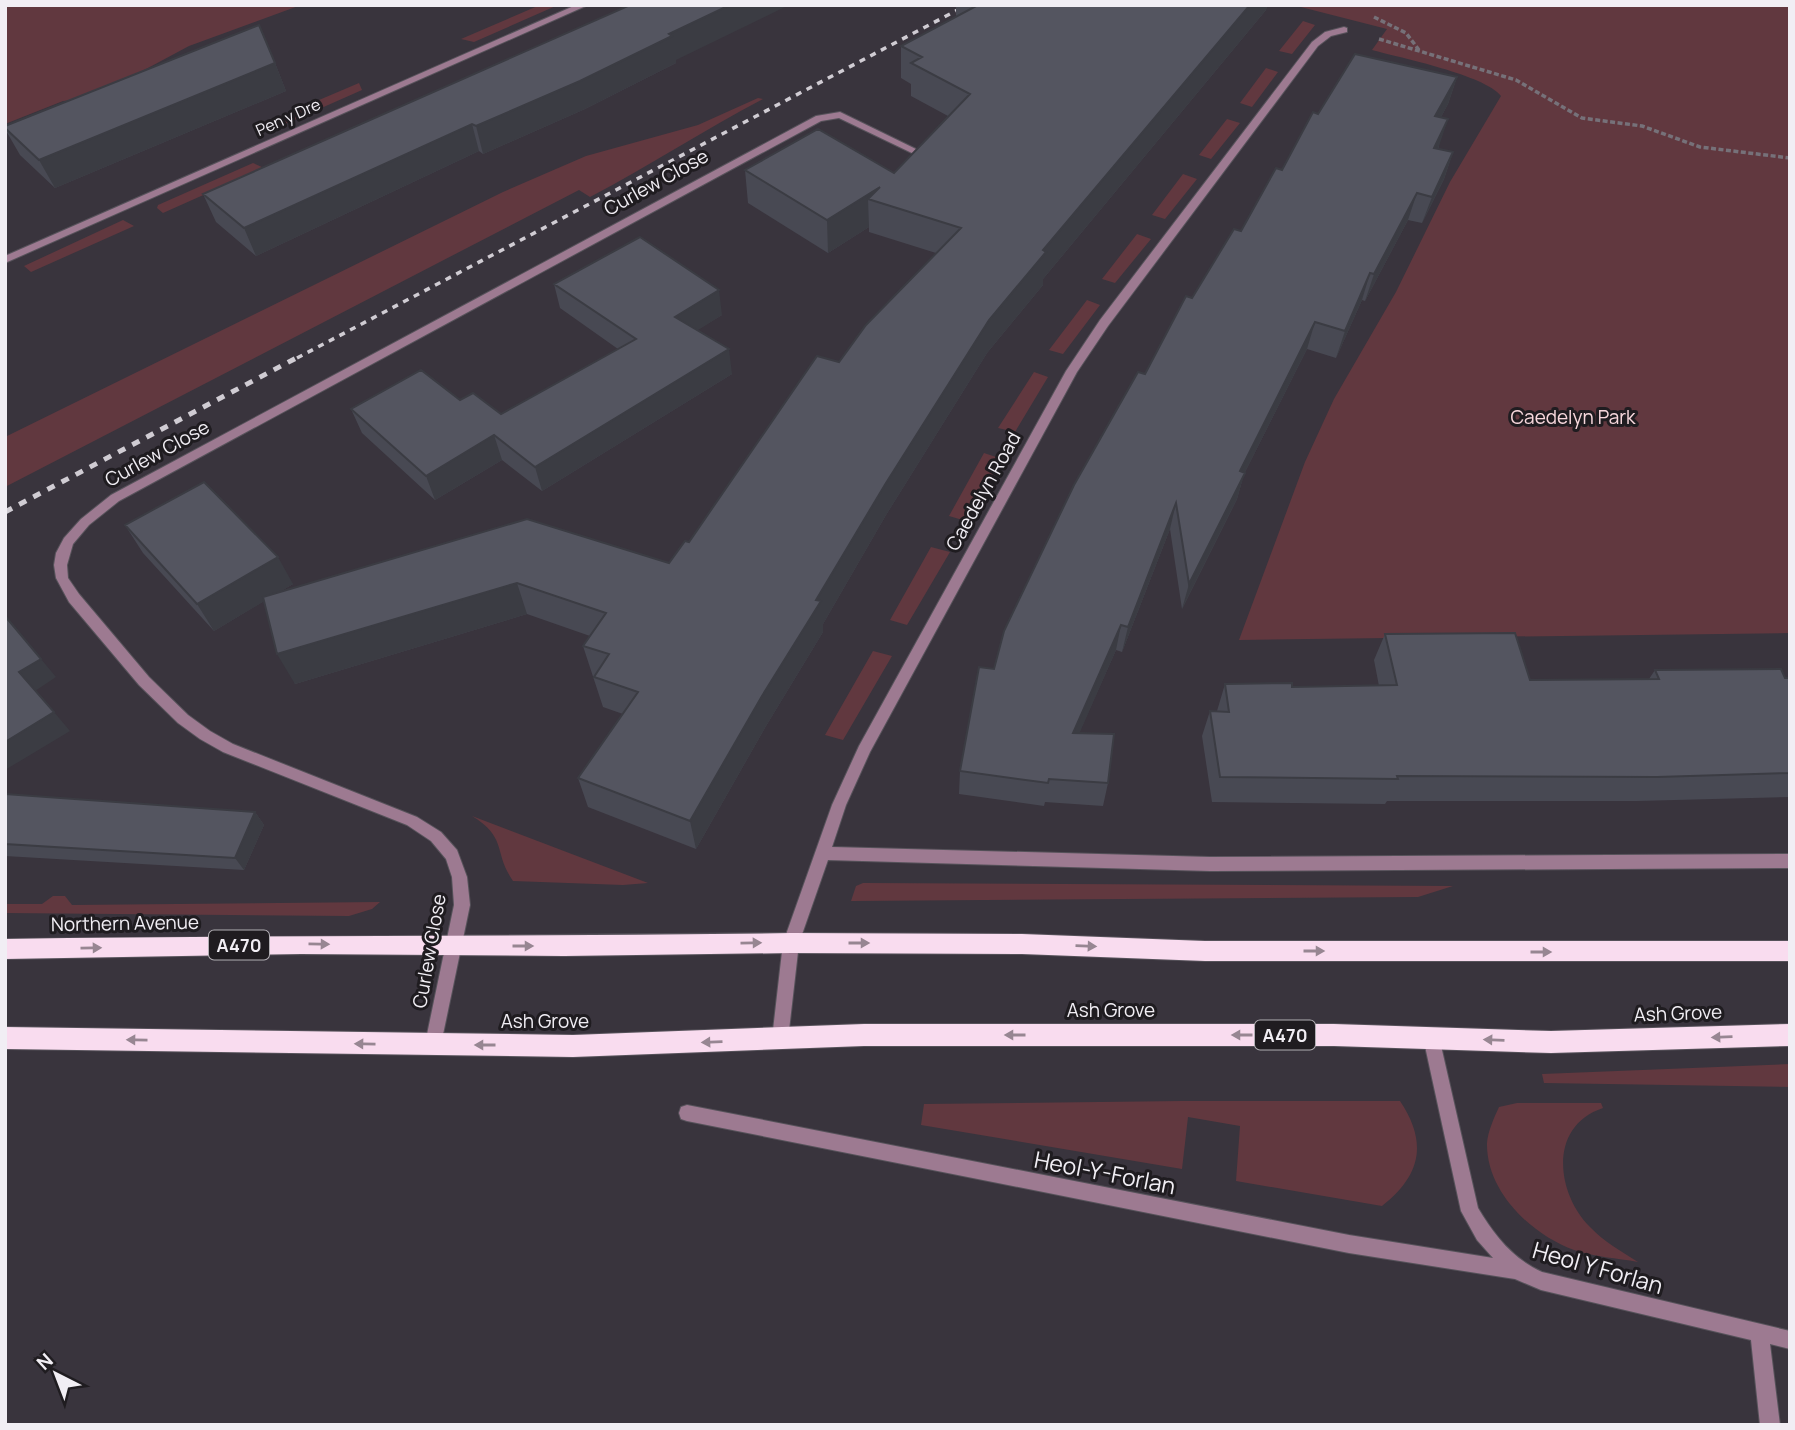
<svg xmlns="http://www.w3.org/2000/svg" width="1795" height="1430" font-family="Manrope,sans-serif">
  <rect width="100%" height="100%" fill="#39343d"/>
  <path fill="#61383f" d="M5,5h296l-112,41 -99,53 -27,2 -58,23z
    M540,5h18l-84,37 -13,-3z
    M1293,5h497v628l-551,7 66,-178 29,-63 62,-107 54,-110 51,-86c-16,-21 -100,-38 -129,-46l15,-21z
    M1303,21l12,4 -23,29 -13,-3z
    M1266,68l12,4 -26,35 -12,-4z
    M359,83l3,7 -79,35 -11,-5z
    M758,98l5,1c-59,31 -114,67 -173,98l-11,-7 -574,297v-50l498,-245 83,-36 112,-31z
    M1227,119l13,4 -29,36 -12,-4z
    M253,163l11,5 -101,45 -6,-5 1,-3z
    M1183,174l14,5 -32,40 -13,-4z
    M123,220l11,6 -103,46 -7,-6z
    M1137,234l14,5 -36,44 -13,-4z
    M1087,300l13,5 -37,49 -14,-4z
    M1034,372l14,5 -33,55 -17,-4z
    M984,453l18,6 -36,62 -17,-5z
    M931,547l19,5 -43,73 -17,-5z
    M873,651l19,5 -49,84 -18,-5z
    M472,816l176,67 -25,2 -110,-4c-20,-29 -5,-43 -41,-65z
    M863,883l590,3 -35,11 -567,4 5,-15z
    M53,896h12l7,9 308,-3 -8,7 -23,7 -344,-3v-9h37z
    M1790,1064v23l-246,-4 -2,-9z
    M1183,1101h217c28,42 21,74 -18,105l-146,-25 4,-55 -52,-9 -6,52 -261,-44 3,-21z
    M1517,1103h84l2,5c-55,18 -47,85 -13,119 14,15 31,24 48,35 -21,-4 -44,-5 -64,-12 -42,-15 -88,-58 -87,-107 1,-12 7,-25 12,-36z"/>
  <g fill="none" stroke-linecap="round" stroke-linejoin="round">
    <defs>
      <path id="minor" d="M576,5h12l-583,258v-7z
        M1344,27l3,1v4l-16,4 -13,10 -210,280 -31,46 -207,380 -24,53 -14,42 378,10 580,-3v14l-580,3 -382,-11 -29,83 -11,96 -2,5 -6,3 -6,-3 -2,-5 11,-96 49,-138 27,-59 207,-375 34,-51 212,-278 13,-10z
        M840,112l82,40 -8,2 -75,-36 -18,3 -702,380 -30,24 -16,19 -6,21 1,13 11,16 70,83 39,38 22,16 23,13 184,73 24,15 16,18 10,27 3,28 -29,139 -2,6 -6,2 -6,-2 -2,-6 29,-139 -2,-28 -6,-18 -15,-18 -24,-16 -184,-73 -23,-13 -22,-16 -39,-38 -70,-83 -13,-24 -2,-13 2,-12 8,-15 17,-19 30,-24 705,-379z
        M1431,1029l6,3 2,5 39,171c16,27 35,51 64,64l248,59v18l-20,-5 10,81h-20l-9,-85 -210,-50 -26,-11 -166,-26 -662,-132 -6,-2 -2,-6 2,-6 6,-2 662,130 144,23 -16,-18 -16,-29 -38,-174 2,-5z"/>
      <path id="trunk" d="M791,933l231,1 183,7h585v20h-585l-183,-7 -231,-1 -227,3 -263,-2 -296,5v-20c262,-4 524,-2 786,-6z
        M864,1024h470l217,7 239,-7v22l-239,7 -217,-7h-470l-291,11 -568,-8v-22l568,8z"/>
    </defs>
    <use href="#minor" stroke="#56525a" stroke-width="2"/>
    <use href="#trunk" stroke="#56525a" stroke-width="2"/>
    <path stroke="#767179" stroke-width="3.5" stroke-dasharray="5 2.5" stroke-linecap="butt" d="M1374,17l32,16 13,17
      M1379,39l137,41 66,38 60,8 58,21 90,11"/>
    <use href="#minor" fill="#9d7a91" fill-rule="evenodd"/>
    <use href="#trunk" fill="#f9dcef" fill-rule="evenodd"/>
    <path stroke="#d0ccd3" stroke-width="3.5" stroke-dasharray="6 6" stroke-linecap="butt" d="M297,358l670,-353"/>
    <path stroke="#d0ccd3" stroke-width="5" stroke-dasharray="8 8" stroke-linecap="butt" d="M5,512l295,-156"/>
  </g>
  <path fill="#484953" d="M956,5h311l-1,5 -223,269v6l-56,68 -101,162 -63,109v8l-57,94 -70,123 -108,-42 -10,-29 45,-64 -20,-7 -20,-61 7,-10 -63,-22 -232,70 -31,-83 -50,30 -71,-78 -18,-28 168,59 -12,7 388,-28 20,-21 150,-180 97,-109 -67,-21v-5l-41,26 -80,-50 -3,-33 149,3 54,-57 -37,-20v-12l-10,-6v-32l55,-29z
    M676,60v3l-91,46 -102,45 -4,-3 -223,105 -40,-34 -13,-28z
    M275,63l11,28 -231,97 -35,-33 -15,-26v-3z
    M1457,77l-9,27 -7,13 -2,29 -1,3 15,3 -9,27 -22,44 -14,-3 -43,81 -3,-1 -26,58 -29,-9 -63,125 -7,25 -55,110 -12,-80 -48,123 -6,-2 -37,83 29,50 -5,23 -58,-4 -1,4 -85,-12 1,-23 34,-102 151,-295 47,-76 49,-67 77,-117z
    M554,284l168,31 -25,15 35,44 -190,117 -40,-31 -67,40 -73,-67 -11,-24 109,-9 41,14 117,-65 -58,-41z
    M1385,634l145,46 119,-1 6,-9 135,8v119l-153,4h-250l-2,3 -173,-2 -10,-66 8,-25h7l8,-27 67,3 87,-1 -5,-26z
    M5,794l250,18 9,13 -20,45 -239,-14z"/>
  <path fill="#3b3c43" d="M730,5h59l-113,55v3l-91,46 -102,45 -7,-28z
    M1250,5h17l-1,5 -223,269v6l-56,68 -101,162 -63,109v8l-57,94 -70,123 -6,-28 126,-221 70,-117 103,-163 54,-70z
    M275,63l11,28 -231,97 -16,-28z
    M1457,77l-9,27 -21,39 8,-27z
    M1448,119l-9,27 -14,28 9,-26z
    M472,124l7,27 -223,105 -12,-28z
    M1453,152l-9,27 -22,44 10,-26z
    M880,187l-12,12 1,28 -41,26 -1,-33z
    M1417,193l-9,27 -43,81 9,-27z
    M1370,273l-8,27 -26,58 9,-27z
    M719,290l3,25 -43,27 -4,-25z
    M1315,322l-8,27 -63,125 -7,25 -55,110 7,-25 51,-113z
    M729,349l3,25 -190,117 -7,-24z
    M494,435l8,25 -67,40 -9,-24z
    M1176,503l-6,26 -48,123 6,-25z
    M278,557l15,27 -79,47 -17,-27z
    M517,583l10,31 -232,70 -18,-30z
    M1121,625l-5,25 -47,107 4,-24z
    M41,659l15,18 -21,14 -16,-19z
    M54,712l16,19 -65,39v-28z
    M255,812l9,13 -20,45 -9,-12z"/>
  <path fill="#545560" stroke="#3b3c43" stroke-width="2" d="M630,5h100l-61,29 3,2 -92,45 -104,45 -4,-2 -228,104 -41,-34z
    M978,5h272l-207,245 3,2 -57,68 -103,163 -70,117 5,1 -59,95 -72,125 -112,-43 60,-86 -44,-15 15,-23 -26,-8 23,-33 -89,-30 -240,71 -14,-57 264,-78 142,44 16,-22 4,1 128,-186 22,6 27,-37 95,-97 -93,-29 12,-12 -53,33 -82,-50 73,-41 76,44 76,-79 -59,-31 11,-6 -21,-11z
    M259,25l16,38 -236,97 -34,-32v-2z
    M1355,54l102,23 -22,39 13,3 -14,29 19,4 -21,45 -15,-4 -43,81 -4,-1 -25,58 -30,-9 -75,149 5,2 -56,111 -13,-81 -48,124 -7,-2 -48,108 41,1 -6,49 -59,-4 -1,4 -88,-12 19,-104 15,2 10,-38 70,-146 64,-113 7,2 41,-78 6,2 42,-69 7,2 35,-63 6,2 31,-58 5,2z
    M640,237l79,53 -44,27 54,32 -194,118 -41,-32 -68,41 -75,-67 70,-39 39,30 13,-7 28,21 135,-75 -82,-55z
    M204,482l74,75 -81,47 -72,-79z
    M5,616l36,43 -22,13 35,40 -49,30z
    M1515,633l15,47 129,-1 -4,-9 126,-1 4,9h5v95l-133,4 -260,-1 1,3 -178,-2 -10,-66 19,1 -4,-28 67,-1v4l105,-2 -12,-51z
    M5,794l250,18 -20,46 -230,-14z"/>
  <defs><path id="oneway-solid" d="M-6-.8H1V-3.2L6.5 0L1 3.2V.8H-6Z" transform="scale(1.75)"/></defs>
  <g fill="#978692">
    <use href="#oneway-solid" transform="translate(751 943) rotate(-1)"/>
    <use href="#oneway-solid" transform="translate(859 943)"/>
    <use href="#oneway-solid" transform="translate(319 944) rotate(1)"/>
    <use href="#oneway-solid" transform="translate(523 946)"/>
    <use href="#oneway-solid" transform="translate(1086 946) rotate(2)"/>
    <use href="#oneway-solid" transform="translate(91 948) rotate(-1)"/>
    <use href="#oneway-solid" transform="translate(1314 951)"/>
    <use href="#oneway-solid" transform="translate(1541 952)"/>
    <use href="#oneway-solid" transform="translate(1015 1035) rotate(-180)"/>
    <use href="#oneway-solid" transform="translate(1242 1035) rotate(-180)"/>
    <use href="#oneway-solid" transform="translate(1722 1037) rotate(178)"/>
    <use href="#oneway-solid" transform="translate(137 1040) rotate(-179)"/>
    <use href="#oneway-solid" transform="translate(1494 1040) rotate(-178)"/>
    <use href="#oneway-solid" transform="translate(712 1042) rotate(178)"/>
    <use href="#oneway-solid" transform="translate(365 1044) rotate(-179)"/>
    <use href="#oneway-solid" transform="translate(485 1045) rotate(-180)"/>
  </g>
  <g text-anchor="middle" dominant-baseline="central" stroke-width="6" stroke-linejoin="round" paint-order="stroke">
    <g font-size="16" fill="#f1eef4" stroke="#1f1c20">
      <text transform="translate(288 117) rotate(-24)">Pen y Dre</text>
    </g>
    <g fill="#1f1c20" stroke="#b2afb4" stroke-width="2">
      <rect x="209" y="930.5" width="60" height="29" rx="5"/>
      <rect x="1255" y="1020.5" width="60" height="29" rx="5"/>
    </g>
    <g font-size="18" font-weight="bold" fill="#f1eef4">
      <text x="239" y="945">A470</text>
      <text x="1285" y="1035">A470</text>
    </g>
    <g font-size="19" fill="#f1eef4" stroke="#1f1c20">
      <text transform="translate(656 182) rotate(-29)">Curlew Close</text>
      <text transform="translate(157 453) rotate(-29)">Curlew Close</text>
      <text transform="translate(983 491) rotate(-61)">Caedelyn Road</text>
      <text transform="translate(125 923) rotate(-1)">Northern Avenue</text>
      <text transform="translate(429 951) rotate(-80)">Curlew Close</text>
      <text x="1111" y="1010">Ash Grove</text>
      <text transform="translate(1678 1013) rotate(-2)">Ash Grove</text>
      <text x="545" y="1021">Ash Grove</text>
    </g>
    <g font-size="19" fill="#f8d8dd" stroke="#1f1c20">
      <text x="1573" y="417">Caedelyn Park</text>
    </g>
    <g font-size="23" fill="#f1eef4" stroke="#1f1c20">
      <text transform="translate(1105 1172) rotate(11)">Heol-Y-Forlan</text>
      <text transform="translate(1598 1267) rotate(16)">Heol Y Forlan</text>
    </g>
  </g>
  <rect width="1795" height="1430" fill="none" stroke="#f1eef4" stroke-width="14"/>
  <g transform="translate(56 1374) rotate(318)" stroke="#1f1c20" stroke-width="5" paint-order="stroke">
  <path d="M0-5L12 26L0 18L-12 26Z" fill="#f1eef4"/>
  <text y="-10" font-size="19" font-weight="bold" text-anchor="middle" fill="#f1eef4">N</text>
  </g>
</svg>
